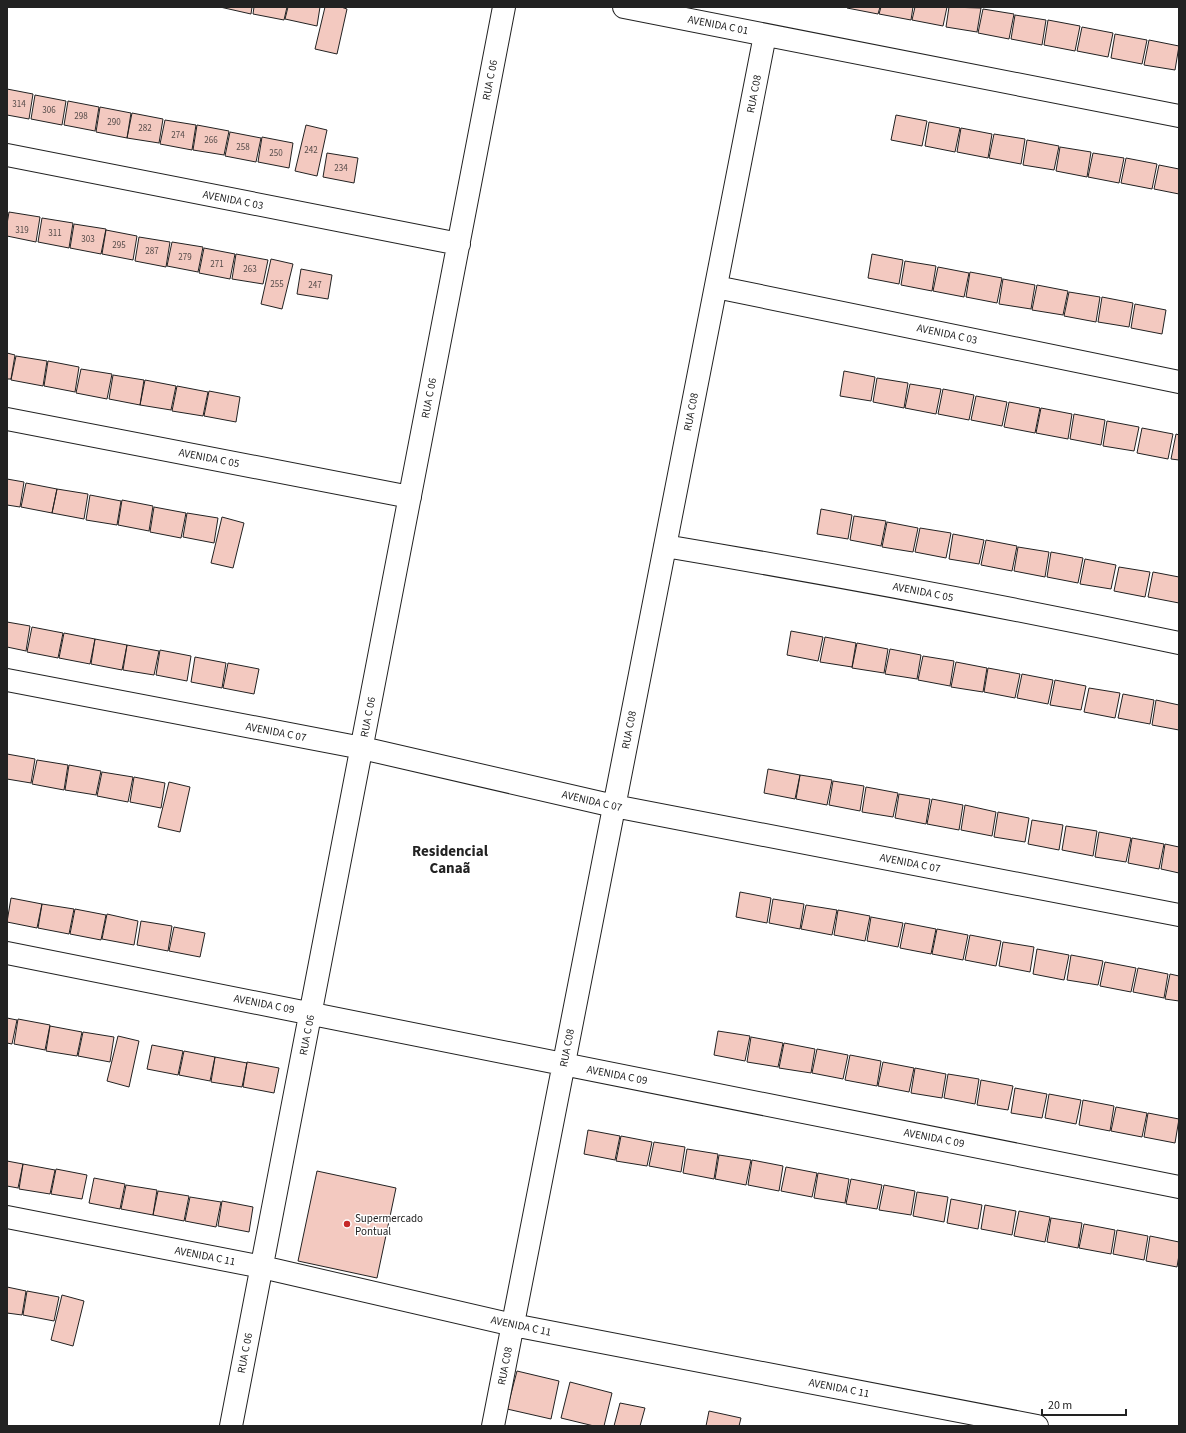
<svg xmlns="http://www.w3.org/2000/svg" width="1186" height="1433" font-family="'Source Sans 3',sans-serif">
  <rect width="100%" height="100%" fill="#fff"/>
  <path fill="#f3c9c0" stroke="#222" d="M220,7h32l-1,7z
    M254,7h33l-3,13 -31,-6z
    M288,7h32l-3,19 -32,-7z
    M325,7h16l6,2 -10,45 -22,-5z
    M847,7h33l-2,7 -31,-6z
    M881,7h32l-2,13 -32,-6z
    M915,7h32l-4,19 -31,-6z
    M949,7l32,1 -4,24 -31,-5z
    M983,9l31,5 -5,25 -31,-6z
    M1015,15l31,5 -4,25 -31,-6z
    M1048,20l32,6 -5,25 -31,-6z
    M1082,27l31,6 -5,24 -31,-6z
    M1115,34l32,6 -5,24 -31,-6z
    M1149,40l30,6 -4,24 -31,-5z
    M7,89l26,5 -4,25 -22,-4z
    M35,95l31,6 -4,24 -31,-6z
    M68,101l31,6 -4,24 -31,-6z
    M100,107l31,6 -4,25 -31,-6z
    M132,113l31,6 -4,24 -32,-5z
    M896,115l31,6 -5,25 -31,-6z
    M165,120l31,5 -4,25 -32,-6z
    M929,122l31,6 -5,24 -30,-6z
    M197,125l32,6 -5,24 -31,-5z
    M306,125l21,5 -10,46 -22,-5z
    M961,128l31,6 -4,24 -31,-6z
    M230,132l31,6 -5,24 -31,-6z
    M994,134l31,5 -4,25 -32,-6z
    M262,137l31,6 -4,25 -31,-6z
    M1027,140l32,6 -5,24 -31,-5z
    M1060,147l31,5 -4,25 -31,-6z
    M327,153l31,5 -4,25 -31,-6z
    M1093,153l31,5 -5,25 -31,-6z
    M1126,158l31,6 -5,25 -31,-6z
    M1159,165l20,4v25l-25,-5z
    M9,212l31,5 -4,25 -29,-6v-12z
    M42,218l31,5 -4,25 -31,-6z
    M74,224l32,5 -5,25 -31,-6z
    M106,230l31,6 -4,24 -31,-6z
    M139,237l31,5 -4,25 -31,-6z
    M172,242l31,5 -5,25 -31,-6z
    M204,248l31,6 -5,25 -31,-6z
    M236,254l32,6 -5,24 -31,-5z
    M872,254l31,6 -4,24 -31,-6z
    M271,259l22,5 -11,45 -21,-5z
    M905,261l31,5 -4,25 -31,-6z
    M938,267l31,6 -5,24 -31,-6z
    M301,269l31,6 -4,24 -31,-5z
    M970,272l32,6 -5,25 -31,-6z
    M1003,279l32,6 -4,24 -32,-5z
    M1037,285l31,6 -5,24 -31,-5z
    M1069,292l31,5 -4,25 -32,-6z
    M1102,297l31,6 -4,24 -31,-5z
    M1135,304l31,6 -4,24 -31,-6z
    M7,353l8,2 -4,24h-4z
    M16,356l31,5 -4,25 -32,-6z
    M48,361l31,6 -4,25 -31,-6z
    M81,369l31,5 -5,25 -31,-6z
    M844,371l31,6 -4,24 -31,-5z
    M113,375l31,5 -4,25 -31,-6z
    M877,378l31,5 -4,25 -31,-6z
    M145,380l31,6 -5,24 -31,-5z
    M910,384l31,5 -5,25 -31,-6z
    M177,386l31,6 -5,24 -31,-5z
    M943,389l31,6 -5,25 -31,-6z
    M209,391l31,6 -4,25 -32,-6z
    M976,396l31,6 -5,24 -31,-6z
    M1009,402l31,6 -5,25 -31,-6z
    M1041,408l31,6 -4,25 -32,-6z
    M1074,414l31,6 -4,25 -31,-6z
    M1107,421l32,6 -5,24 -31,-5z
    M1142,428l31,6 -5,25 -31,-6z
    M1176,434l3,1v25l-8,-1z
    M7,479l17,3 -4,25 -13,-2z
    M26,483l31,6 -5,24 -31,-6z
    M57,489l31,5 -4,25 -32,-6z
    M90,495l31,6 -4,24 -31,-5z
    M122,500l31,6 -4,25 -31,-6z
    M154,507l32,6 -5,25 -31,-6z
    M821,509l31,6 -4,24 -31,-5z
    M187,513l31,5 -4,25 -31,-6z
    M854,516l32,5 -5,25 -31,-6z
    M222,517l22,6 -11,45 -22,-5z
    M887,522l31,6 -5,24 -31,-5z
    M920,528l31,5 -5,25 -31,-6z
    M953,534l31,6 -5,24 -30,-5z
    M986,540l31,6 -5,25 -31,-6z
    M1018,547l31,5 -4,25 -31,-6z
    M1051,552l32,6 -5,25 -31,-6z
    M1085,559l31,6 -5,24 -31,-5z
    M1119,567l31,5 -5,25 -31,-6z
    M1153,572l26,5v26l-31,-6z
    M7,622l23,4 -4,25 -19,-4z
    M32,627l31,6 -5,25 -31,-6z
    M791,631l32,6 -5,24 -31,-6z
    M64,633l31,6 -5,25 -31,-6z
    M825,637l31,6 -4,24 -32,-5z
    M95,639l32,6 -5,25 -31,-6z
    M857,643l31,6 -4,24 -32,-5z
    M127,645l32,6 -5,24 -31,-5z
    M890,649l31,6 -4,24 -32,-5z
    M160,650l31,6 -4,25 -31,-6z
    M923,656l31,5 -4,25 -32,-6z
    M195,657l31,6 -4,25 -31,-6z
    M956,662l31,6 -4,24 -32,-5z
    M228,663l31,6 -5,25 -31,-6z
    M988,668l32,6 -5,24 -31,-6z
    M1022,674l31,6 -5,24 -31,-6z
    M1055,680l31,6 -5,24 -31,-5z
    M1089,688l31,5 -5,25 -31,-6z
    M1123,694l31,6 -4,24 -32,-6z
    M1156,700l23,5v25l-27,-5z
    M7,754l28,5 -4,24 -24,-4z
    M37,760l31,5 -4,25 -32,-6z
    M69,765l32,6 -5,24 -31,-5z
    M768,769l32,6 -5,24 -31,-6z
    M102,772l31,5 -5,25 -31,-6z
    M800,775l32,5 -5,25 -31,-6z
    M134,777l31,6 -4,25 -31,-6z
    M833,781l31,5 -4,25 -31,-6z
    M169,782l21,5 -10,45 -22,-5z
    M866,787l32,6 -5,24 -31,-5z
    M899,794l31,5 -4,25 -31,-6z
    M932,799l31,6 -4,25 -32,-6z
    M965,805l31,7 -4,24 -31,-6z
    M998,812l31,6 -4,24 -31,-5z
    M1032,820l31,5 -4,25 -31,-6z
    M1066,826l31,5 -4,25 -31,-6z
    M1099,832l32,6 -5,24 -31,-5z
    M1132,838l32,6 -5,25 -31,-6z
    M1165,844l14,3v26l-18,-4z
    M740,892l31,6 -4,25 -31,-6z
    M11,898l31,6 -5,24 -30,-6z
    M773,899l31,5 -4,25 -31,-6z
    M42,904l32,5 -5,25 -31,-6z
    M806,905l31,5 -5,25 -31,-6z
    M75,909l31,6 -5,25 -31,-6z
    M838,910l32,6 -5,25 -31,-6z
    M107,914l31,7 -4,24 -32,-6z
    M871,917l32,6 -5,24 -31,-6z
    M141,921l31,5 -4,25 -31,-6z
    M905,923l31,6 -5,25 -31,-6z
    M174,927l31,6 -5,24 -31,-6z
    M937,929l31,6 -5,25 -31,-6z
    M970,935l31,6 -5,25 -31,-6z
    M1003,942l31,5 -4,25 -31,-6z
    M1037,949l32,6 -5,25 -31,-6z
    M1071,955l32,6 -5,24 -31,-5z
    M1105,962l31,6 -5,24 -31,-6z
    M1138,968l30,6 -4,24 -31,-6z
    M1170,974l9,2v25l-14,-2z
    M7,1018l10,2 -5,24 -5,-1z
    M18,1019l32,6 -5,25 -31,-6z
    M50,1026l32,6 -5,24 -31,-5z
    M718,1031l32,5 -5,25 -31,-6z
    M83,1032l31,5 -4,25 -32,-6z
    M118,1036l21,5 -10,46 -22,-6z
    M751,1037l32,6 -5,24 -31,-5z
    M784,1043l31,6 -4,24 -32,-5z
    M152,1045l31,6 -5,24 -31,-6z
    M817,1049l31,6 -5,24 -31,-6z
    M184,1051l31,6 -5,24 -31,-6z
    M850,1055l31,6 -4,25 -32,-6z
    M215,1057l32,6 -5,24 -31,-5z
    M247,1062l32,6 -5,25 -31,-6z
    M883,1062l31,6 -5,24 -31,-6z
    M915,1068l31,6 -4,24 -31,-5z
    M948,1074l31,5 -4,25 -31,-6z
    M981,1080l32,6 -5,24 -31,-5z
    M1015,1088l32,6 -5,24 -31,-5z
    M1049,1094l32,6 -5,24 -31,-6z
    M1083,1100l31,6 -4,25 -31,-6z
    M1116,1107l31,6 -5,24 -31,-6z
    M1148,1113l31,6 -4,24 -31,-6z
    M588,1130l32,6 -5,24 -31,-6z
    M621,1136l31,6 -5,24 -31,-5z
    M654,1142l31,5 -4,25 -32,-6z
    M687,1149l31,5 -4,25 -31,-6z
    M719,1155l32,5 -5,25 -31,-6z
    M752,1160l31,6 -4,25 -31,-6z
    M7,1161l16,3 -5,24 -11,-2z
    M23,1164l32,6 -5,24 -31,-5z
    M786,1167l31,6 -5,24 -31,-6z
    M56,1169l31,6 -5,24 -31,-5z
    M317,1171l79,17 -19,90 -79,-17z
    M818,1173l31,6 -4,24 -31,-5z
    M94,1178l31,6 -5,25 -31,-6z
    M851,1179l31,6 -5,24 -31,-5z
    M126,1185l31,5 -4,25 -32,-6z
    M884,1185l31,6 -4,24 -32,-5z
    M158,1191l31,5 -5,25 -31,-6z
    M917,1192l31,5 -4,25 -31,-6z
    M190,1197l31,5 -5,25 -31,-6z
    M951,1199l31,6 -4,24 -31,-6z
    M222,1201l31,6 -4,25 -31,-6z
    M985,1205l31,6 -4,24 -31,-6z
    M1019,1211l31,6 -5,25 -31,-6z
    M1051,1218l31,5 -4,25 -31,-6z
    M1084,1224l31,6 -4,24 -32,-6z
    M1117,1230l31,6 -4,24 -31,-6z
    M1150,1236l29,6v13l-2,12 -31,-6z
    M7,1287l19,4 -4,24 -15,-2z
    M27,1291l32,6 -5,24 -31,-6z
    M62,1295l22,6 -11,45 -22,-6z
    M517,1371l42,10 -8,38 -44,-10z
    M570,1382l42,11 -8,33h-10l-33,-8z
    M620,1403l25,5 -5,18h-26z
    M709,1411l32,7 -2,8h-33z"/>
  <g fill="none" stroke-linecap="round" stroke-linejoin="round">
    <defs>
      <path id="minor" d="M624,7l555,109
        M7,155l452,89
        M716,287l463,95
        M7,419l403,78
        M665,546c172,29 343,61 514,97
        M7,680l355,68 252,58 565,109
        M7,953l1172,234
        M7,1217l255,50 251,58 524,101
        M231,1426l273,-1419
        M493,1426l272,-1391"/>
    </defs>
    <use href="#minor" stroke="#222" stroke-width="24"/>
    <use href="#minor" stroke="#fff" stroke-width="22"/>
  </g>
  <circle fill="#c62828" stroke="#fff" stroke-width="1.5" cx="347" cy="1224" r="4"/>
  <g text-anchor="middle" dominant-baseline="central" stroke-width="3" stroke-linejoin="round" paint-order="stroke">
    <g font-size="9" fill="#564c4a">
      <text x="19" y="104">314</text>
      <text x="49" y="110">306</text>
      <text x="81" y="116">298</text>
      <text x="114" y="122">290</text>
      <text x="145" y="128">282</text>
      <text x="178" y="135">274</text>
      <text x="211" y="140">266</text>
      <text x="243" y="147">258</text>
      <text x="311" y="150">242</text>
      <text x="276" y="153">250</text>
      <text x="341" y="168">234</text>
      <text x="22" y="230">319</text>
      <text x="55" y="233">311</text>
      <text x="88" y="239">303</text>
      <text x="119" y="245">295</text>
      <text x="152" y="251">287</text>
      <text x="185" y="257">279</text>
      <text x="217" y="264">271</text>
      <text x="250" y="269">263</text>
      <text x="277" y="284">255</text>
      <text x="315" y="285">247</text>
    </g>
    <g font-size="11" fill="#222" stroke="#fff">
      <text transform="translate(718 25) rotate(11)">AVENIDA C 01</text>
      <text transform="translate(490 80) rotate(-79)">RUA C 06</text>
      <text transform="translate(754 94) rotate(-79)">RUA C08</text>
      <text transform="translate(233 200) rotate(11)">AVENIDA C 03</text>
      <text transform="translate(947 334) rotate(12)">AVENIDA C 03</text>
      <text transform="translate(429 398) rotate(-79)">RUA C 06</text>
      <text transform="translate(691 412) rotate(-79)">RUA C08</text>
      <text transform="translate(209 458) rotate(11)">AVENIDA C 05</text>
      <text transform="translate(923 592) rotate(11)">AVENIDA C 05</text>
      <text transform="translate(368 717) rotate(-79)">RUA C 06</text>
      <text transform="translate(629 730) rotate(-79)">RUA C08</text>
      <text transform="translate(276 732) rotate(11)">AVENIDA C 07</text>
      <text transform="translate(592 801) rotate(13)">AVENIDA C 07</text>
      <text transform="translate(910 863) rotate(11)">AVENIDA C 07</text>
      <text transform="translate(264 1004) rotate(11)">AVENIDA C 09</text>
      <text transform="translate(307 1035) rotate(-79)">RUA C 06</text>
      <text transform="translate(567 1048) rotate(-79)">RUA C08</text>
      <text transform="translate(617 1075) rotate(11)">AVENIDA C 09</text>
      <text transform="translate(934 1138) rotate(11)">AVENIDA C 09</text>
      <text transform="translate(205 1256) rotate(11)">AVENIDA C 11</text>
      <text transform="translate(521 1326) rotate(12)">AVENIDA C 11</text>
      <text transform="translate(245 1353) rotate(-79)">RUA C 06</text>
      <text transform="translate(505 1366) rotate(-79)">RUA C08</text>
      <text transform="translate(839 1388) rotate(11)">AVENIDA C 11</text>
    </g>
    <g font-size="11" fill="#222" stroke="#fff" text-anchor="start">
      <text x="355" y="1218">Supermercado<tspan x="355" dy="13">Pontual</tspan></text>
    </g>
    <g font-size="15" font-weight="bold" fill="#222" stroke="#fff">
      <text x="450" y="851">Residencial<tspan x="450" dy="17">Canaã</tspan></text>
    </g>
  </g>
  <rect width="1186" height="1433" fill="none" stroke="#222222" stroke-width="16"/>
  <path d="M1042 1409v6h84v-6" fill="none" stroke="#222222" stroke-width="2"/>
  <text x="1048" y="1409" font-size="12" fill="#222222" stroke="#ffffff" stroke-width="3" paint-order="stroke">20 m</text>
</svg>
